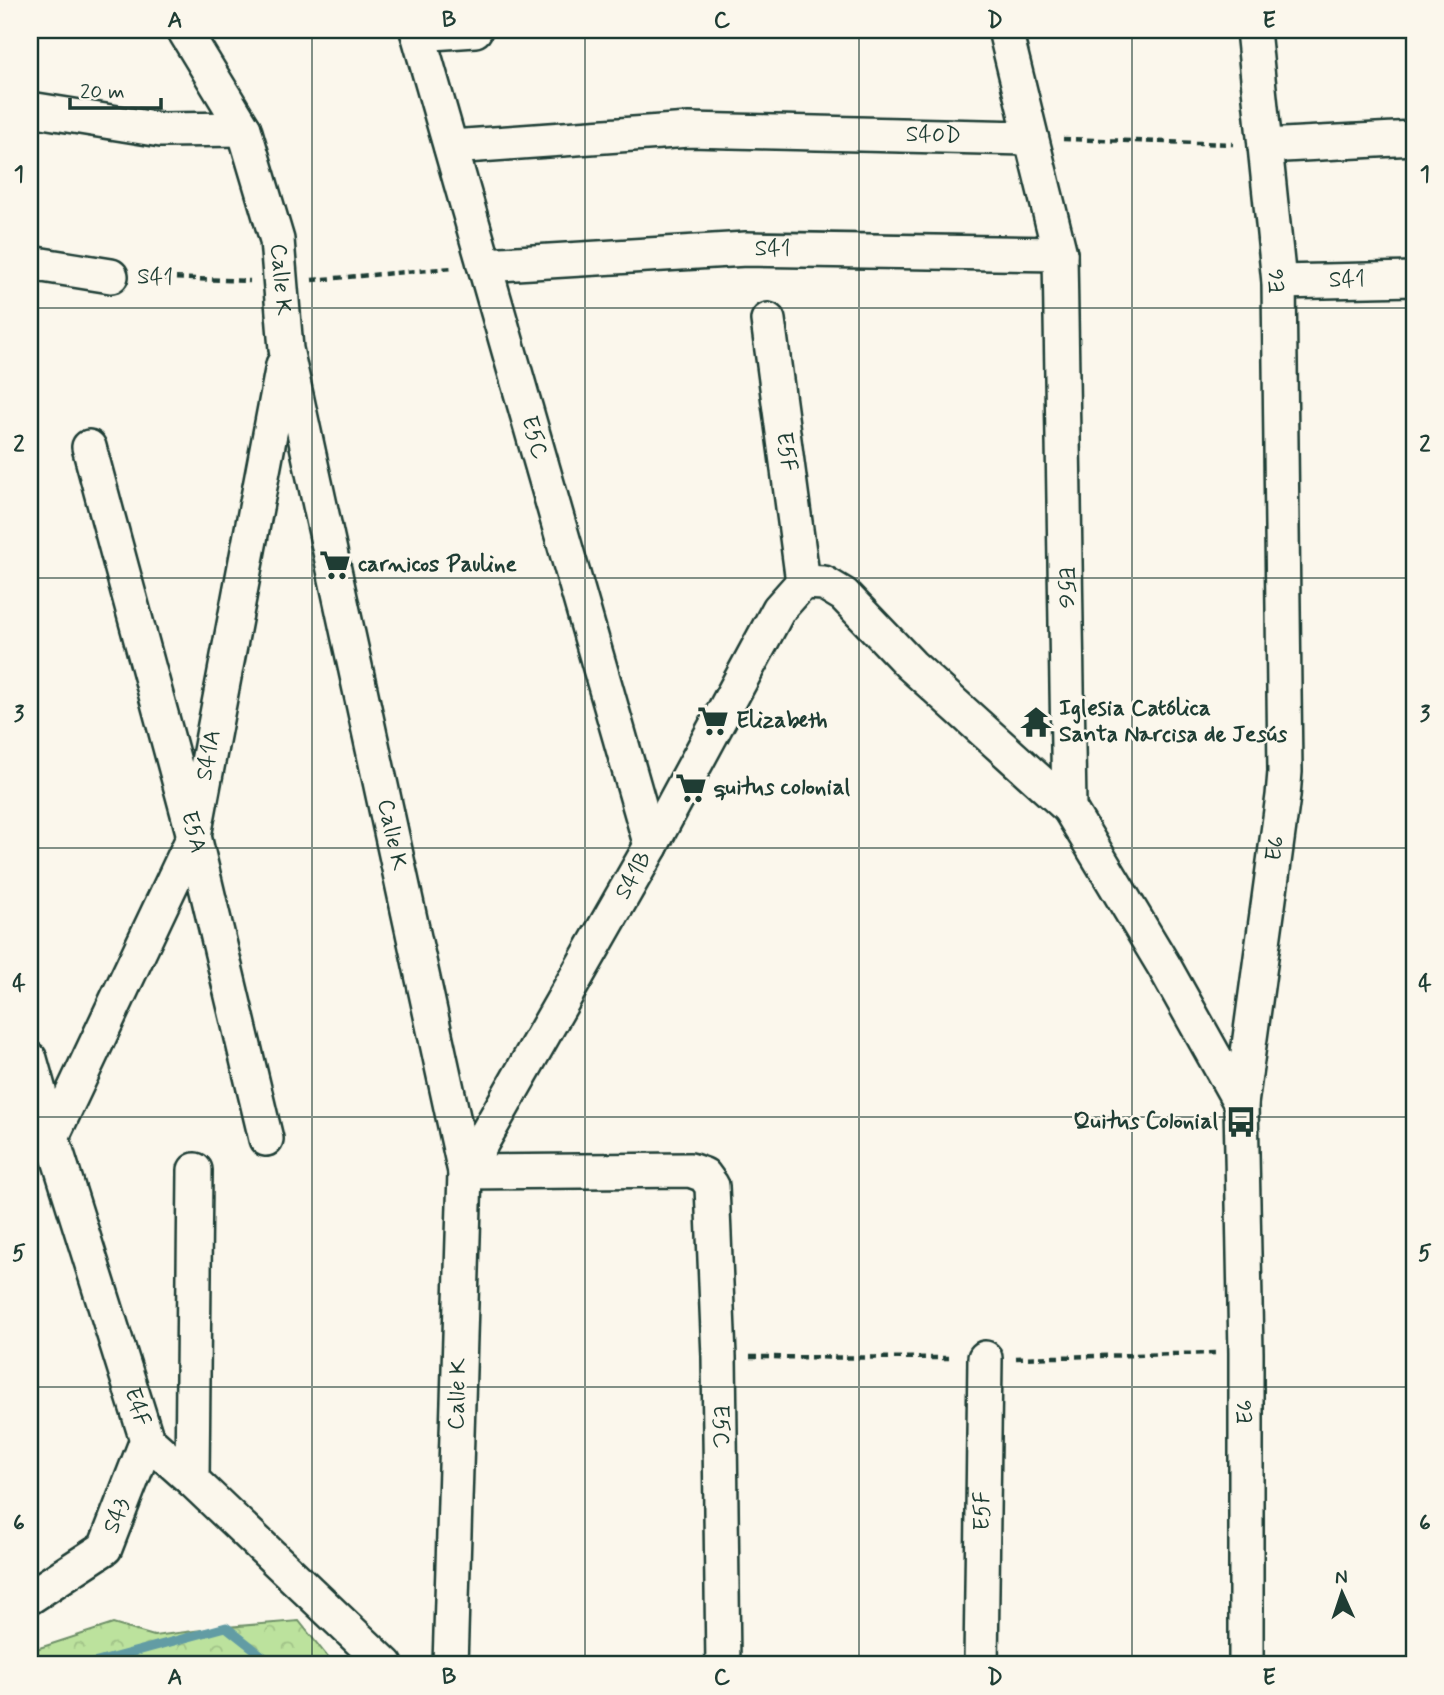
<svg xmlns="http://www.w3.org/2000/svg" width="1444" height="1695" font-family="Mynerve,sans-serif">
  <defs>
    <pattern id="forest-crowns" width="20" height="18" patternUnits="userSpaceOnUse" patternTransform="scale(1.75)"><rect width="20" height="18" fill="#bce29d"/><path d="M2 6a3 3 0 1 1 6 0M12 15a3 3 0 1 1 6 0" fill="none" stroke="#a1c388"/></pattern>
  </defs>
  <rect width="100%" height="100%" fill="#fbf7ec"/>
  <filter id="ink" filterUnits="userSpaceOnUse"><feTurbulence type="fractalNoise" baseFrequency=".0143" numOctaves="2"/><feDisplacementMap in="SourceGraphic" scale="14" xChannelSelector="R" yChannelSelector="G"/><feConvolveMatrix kernelMatrix="1 2 1 2 8 2 1 2 1" color-interpolation-filters="sRGB"/></filter>
  <g filter="url(#ink)">
    <path fill="url(#forest-crowns)" stroke="#6e9068" stroke-width="2" d="M299,1621l35,44h-304v-14l83,-27 41,12 72,-9z"/>
    <g fill="none" stroke-linecap="round" stroke-linejoin="round">
      <path stroke="#629ca4" stroke-width="9" d="M86,1665l140,-38 48,38"/>
      <defs>
        <g id="minor">
          <path id="s1" d="M184,30l60,99 33,111 9,109 179,823 -15,493"/>
          <path id="s2" d="M417,30l234,816"/>
          <path id="s3" d="M1005,30l55,224 9,554 95,158 77,138"/>
          <path d="M418,34l57,-4"/>
          <path d="M30,109l131,21 83,-1"/>
          <path d="M1265,146l149,-8"/>
          <path id="s4" d="M451,147l238,-17 342,8"/>
          <path d="M30,263l81,13"/>
          <path id="s5" d="M484,265l262,-16 314,5"/>
          <path id="s6" d="M1279,282l135,-3"/>
          <path id="s7" d="M768,320l35,262"/>
          <path id="s8" d="M89,447l105,389 72,303"/>
          <path d="M803,582l21,1 20,12 67,70 158,143"/>
          <path id="s9" d="M30,1059l22,78 95,303 45,40 194,185"/>
          <path id="s10" d="M52,1137l142,-301 89,-471"/>
          <path id="s11" d="M465,1172l225,-2 14,5 8,11 7,171 4,308"/>
          <path id="s12" d="M465,1172l186,-326 128,-237 24,-27"/>
          <path d="M192,1480l3,-310"/>
          <path id="s13" d="M30,1597l75,-49 42,-108"/>
          <path id="s14" d="M981,1665l4,-307"/>
          <path id="s15" d="M1246,1665v-312l-5,-249 42,-308 2,-24 -6,-490 -26,-252"/>
        </g>
      </defs>
      <use href="#minor" stroke="#1f3d34" stroke-width="38"/>
      <path stroke="#1f3d34" stroke-width="4.5" stroke-dasharray="7 5" stroke-linecap="butt" d="M1063,139l170,5
        M140,277l110,4
        M312,280l141,-12
        M750,1357l204,1
        M1016,1358l201,-5"/>
      <use href="#minor" stroke="#fbf7ec" stroke-width="33"/>
    </g>
  </g>
  <path fill="none" stroke="#1f3d34" stroke-width="2" stroke-opacity="0.55" d="M312,30v1635M585,30v1635M859,30v1635M1132,30v1635M30,308h1384M30,578h1384M30,848h1384M30,1117h1384M30,1387h1384"/>
  <defs>
    <symbol id="supermarket-bare" viewBox="-9 -9 18 18"><path d="M-6-5.5h2.5l.6 2H6L4.5 2H-2.5L-4.4-4H-6ZM-1.5 3.2a1.3 1.3 0 1 0 .1 0ZM3 3.2a1.3 1.3 0 1 0 .1 0Z" fill="#1f3d34" stroke="#fbf7ec" stroke-width="2.5" paint-order="stroke"/></symbol>
    <symbol id="temple-bare" viewBox="-9 -9 18 18"><path d="M0-6L5-2H3V0L6.5 2.5H4V6H1.5V3h-3V6H-4V2.5H-6.5L-3 0V-2H-5Z" fill="#1f3d34" stroke="#fbf7ec" stroke-width="2.5" paint-order="stroke"/></symbol>
    <symbol id="bus-bare" viewBox="-9 -9 18 18"><path d="M-5-6H5V4H4V6H2V4H-2V6H-4V4H-5ZM-3.5-4V0h7V-4ZM-3.5 1.2v1.5H-2V1.2ZM2 1.2v1.5H3.5V1.2Z" fill="#1f3d34" stroke="#fbf7ec" stroke-width="2.5" paint-order="stroke"/></symbol>
  </defs>
  <g fill-rule="evenodd">
    <use href="#supermarket-bare" x="313" y="543" width="44" height="44"/>
    <use href="#supermarket-bare" x="691" y="699" width="44" height="44"/>
    <use href="#temple-bare" x="1014" y="700" width="44" height="44"/>
    <use href="#supermarket-bare" x="669" y="766" width="44" height="44"/>
    <use href="#bus-bare" x="1219" y="1100" width="44" height="44"/>
  </g>
  <g text-anchor="middle" dominant-baseline="central" stroke-width="5" stroke-linejoin="round" paint-order="stroke">
    <g font-size="23" fill="#1f3d34" stroke="#fbf7ec">
      <text stroke="none"><textPath href="#s4" startOffset="483">S40D</textPath></text>
      <text stroke="none"><textPath href="#s5" startOffset="289">S41</textPath></text>
      <text transform="translate(155 278) rotate(2)">S41</text>
      <text stroke="none"><textPath href="#s1" startOffset="271">Calle K</textPath></text>
      <text stroke="none"><textPath href="#s6" startOffset="68">S41</textPath></text>
      <text transform="translate(1278 281) rotate(-93)">E6</text>
      <text stroke="none"><textPath href="#s2" startOffset="424">E5C</textPath></text>
      <text stroke="none"><textPath href="#s7" startOffset="133">E5F</textPath></text>
      <text stroke="none"><textPath href="#s3" startOffset="564">E5G</textPath></text>
      <text stroke="none"><textPath href="#s10" startOffset="415">S41A</textPath></text>
      <text stroke="none"><textPath href="#s8" startOffset="399">E5A</textPath></text>
      <text stroke="none"><textPath href="#s1" startOffset="838">Calle K</textPath></text>
      <text stroke="none"><textPath href="#s15" startOffset="819">E6</textPath></text>
      <text stroke="none"><textPath href="#s12" startOffset="341">S41B</textPath></text>
      <text transform="translate(458 1394) rotate(-88)">Calle K</text>
      <text stroke="none"><textPath href="#s9" startOffset="364">E4F</textPath></text>
      <text transform="translate(1246 1412) rotate(-90)">E6</text>
      <text stroke="none"><textPath href="#s11" startOffset="494">E5C</textPath></text>
      <text stroke="none"><textPath href="#s14" startOffset="154">E5F</textPath></text>
      <text stroke="none"><textPath href="#s13" startOffset="124">S43</textPath></text>
    </g>
    <g font-size="23" font-weight="bold" fill="#1f3d34" stroke="#fbf7ec" text-anchor="start">
      <text x="358" y="565">carnicos Pauline</text>
      <text x="1059" y="709">Iglesia Católica<tspan x="1059" dy="26">Santa Narcisa de Jesús</tspan></text>
      <text x="736" y="721">Elizabeth</text>
      <text x="714" y="788">quitus colonial</text>
      <text x="1218" y="1122" text-anchor="end">Quitus Colonial</text>
    </g>
  </g>
  <rect width="1444" height="1695" fill="none" stroke="#fbf7ec" stroke-width="77"/>
  <g transform="translate(1342 1593) rotate(357)" stroke="#fbf7ec" stroke-width="5" paint-order="stroke">
  <path d="M0-5L12 26L0 18L-12 26Z" fill="#1f3d34"/>
  <text y="-10" font-size="19" font-weight="bold" text-anchor="middle" fill="#1f3d34">N</text>
  </g>
  <path d="M70 98v10h91v-10" fill="none" stroke="#1f3d34" stroke-width="3.5"/>
  <text x="80" y="98" font-size="21" fill="#1f3d34" stroke="#fbf7ec" stroke-width="5" paint-order="stroke">20 m</text>
  <rect x="38" y="38" width="1368" height="1618" fill="none" stroke="#1f3d34" stroke-width="2.5"/>
  <g font-size="23" text-anchor="middle" font-weight="bold" fill="#1f3d34">
    <text x="175" y="27">A</text>
    <text x="449" y="27">B</text>
    <text x="722" y="27">C</text>
    <text x="995" y="27">D</text>
    <text x="1269" y="27">E</text>
    <text x="19" y="181">1</text>
    <text x="1425" y="181">1</text>
    <text x="19" y="451">2</text>
    <text x="1425" y="451">2</text>
    <text x="19" y="721">3</text>
    <text x="1425" y="721">3</text>
    <text x="19" y="990">4</text>
    <text x="1425" y="990">4</text>
    <text x="19" y="1260">5</text>
    <text x="1425" y="1260">5</text>
    <text x="19" y="1530">6</text>
    <text x="1425" y="1530">6</text>
    <text x="175" y="1684">A</text>
    <text x="449" y="1684">B</text>
    <text x="722" y="1684">C</text>
    <text x="995" y="1684">D</text>
    <text x="1269" y="1684">E</text>
  </g>
</svg>
